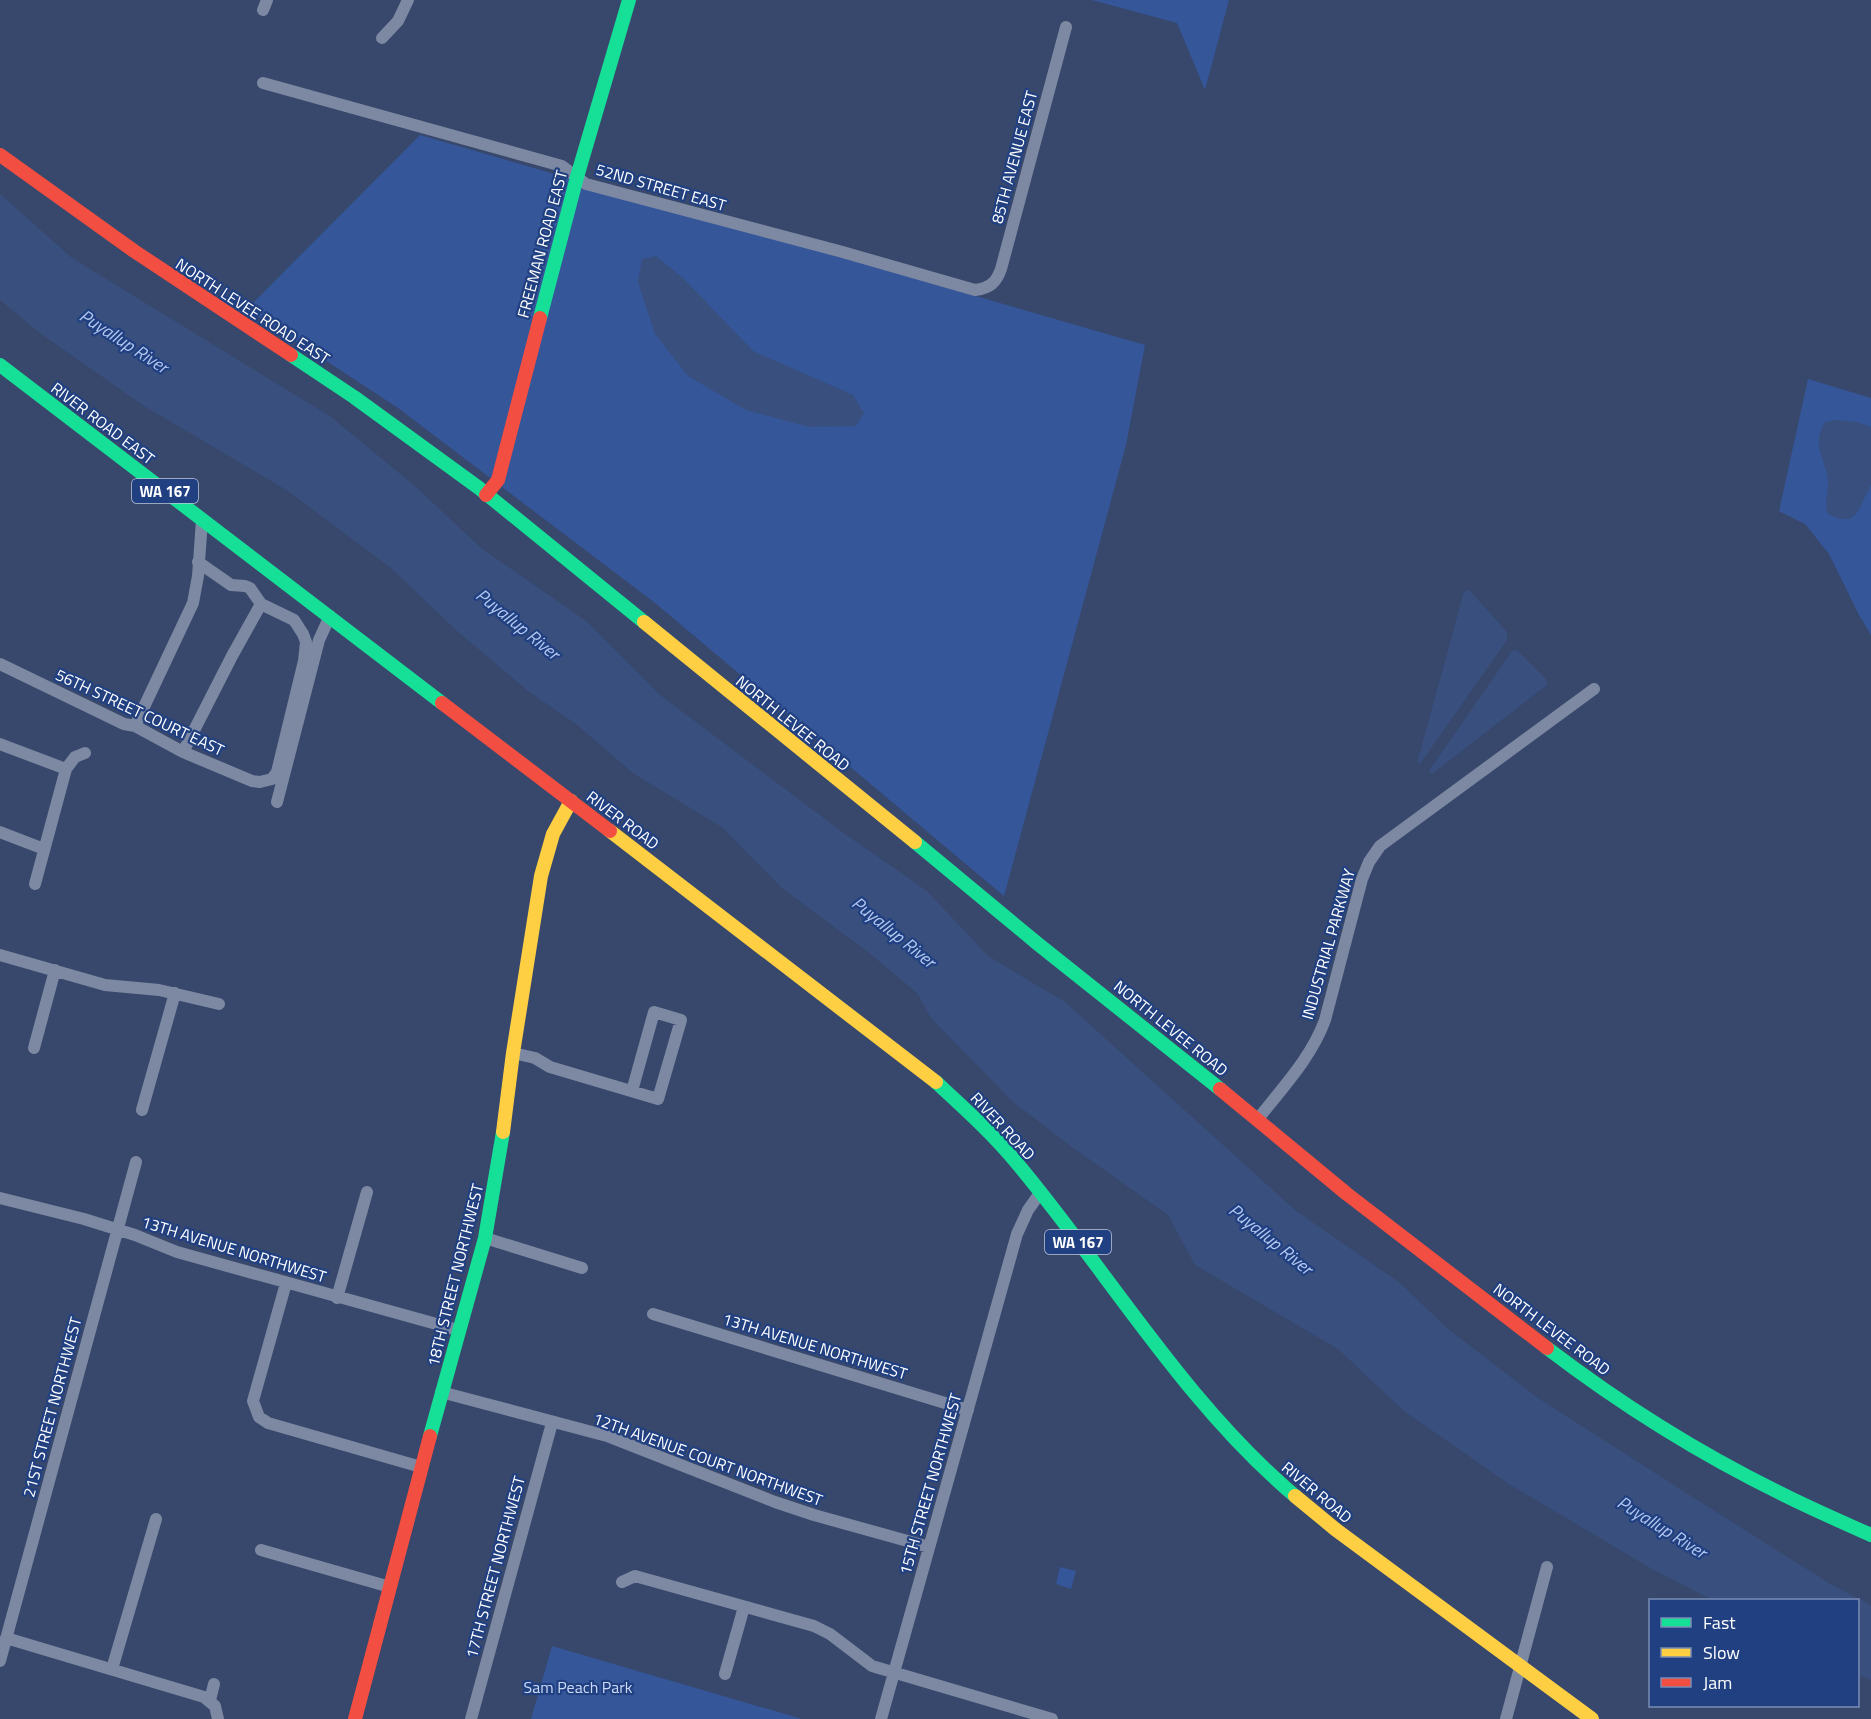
<svg xmlns="http://www.w3.org/2000/svg" width="1871" height="1719" font-family="'Titillium Web',sans-serif">
  <rect width="100%" height="100%" fill="#37486c"/>
  <path fill="#355699" d="M1092,0h137l-24,90 -28,-67z
    M420,135l725,210 -19,100 -122,451 -349,-293 -257,-195 -151,-99z
    M1808,379l63,19v237l-13,-22 -29,-59 -24,-30 -26,-13z
    M1060,1567l16,4 -5,18 -15,-5z
    M552,1646l250,73h-271z"/>
  <path fill="#394f7e" d="M0,194l72,64 259,159 84,69 66,62 105,73 74,74 185,139 82,57 61,65 77,46 230,208 105,73 48,46 90,69 175,112 119,75 39,20v75l-13,-6v-74h-145l-61,-31 -143,-85 -105,-73 -66,-62 -143,-84 -27,-50 -96,-68 -59,-45 -82,-84 -14,-25 -49,-41 -86,-64 -59,-60 -90,-55 -57,-49 -48,-33 -71,-60 -66,-63 -103,-77 -144,-85 -104,-73 -40,-33z
    M656,256l27,22 70,73 100,44 11,18 -8,13 -47,1 -63,-17 -58,-34 -33,-42 -17,-52 4,-23z
    M1837,420l20,2 14,5v58l-14,28 -7,6h-11l-11,-5c-5,-11 1,-21 0,-33 -1,-13 -8,-24 -9,-37 -1,-8 2,-15 6,-22z
    M1469,590l38,42v8l-87,124 -3,-1 47,-171z
    M1517,650l29,29 1,6 -115,89 -3,-3 83,-120z"/>
  <g fill="none" stroke-linecap="round" stroke-linejoin="round">
    <path stroke="#7d89a2" stroke-width="12" d="M263,10l4,-10
      M382,38l16,-17 10,-21
      M263,83l299,83 24,18 253,67 136,39c15,-2 21,-7 26,-21l65,-242
      M0,664l124,60 11,2 48,26 69,29 8,1 12,-3 5,-7 27,-111 2,-19 -3,-8 -9,-14 -33,-16 -11,-16 -5,-2 -14,-1 -33,-23
      M135,726l58,-123 5,-27 4,-56
      M0,744l66,25
      M183,752l49,-96 29,-52
      M277,802l42,-162 11,-24
      M0,832l44,17
      M35,884l31,-115 9,-12 10,-4
      M0,955l105,30 54,5 60,14
      M34,1048l21,-78
      M513,1053l22,5 15,9 108,32 23,-79 -27,-8 -22,79
      M142,1110l33,-117
      M1258,1119c25,-32 53,-61 67,-99l37,-141 7,-17 11,-16 214,-157
      M0,1198l84,21 51,16 42,17 281,78
      M485,1238l97,30
      M286,1283l-33,118 6,16 9,6 153,44
      M337,1298l30,-106
      M653,1314l315,96
      M441,1392l166,44 168,66 39,13 115,32
      M261,1550l129,37
      M622,1582l13,-6 179,50 16,8 42,32 180,53
      M6,1638l198,59 11,9 3,13
      M0,1661l136,-499
      M112,1669l44,-150
      M725,1674l19,-67
      M210,1700l4,-16
      M471,1719l81,-296
      M881,1719l136,-485 11,-24 12,-17
      M1506,1719l41,-152"/>
    <path stroke="#16e098" stroke-width="14" d="M540,318l37,-141 52,-177
      M291,355l63,42 125,91 165,134
      M0,365l442,338
      M915,842l123,102 182,145
      M936,1082c27,25 56,51 80,80 93,111 168,240 279,334
      M1547,1348c72,55 155,107 237,147 28,14 58,27 87,40
      M430,1436l55,-198 18,-106"/>
    <path stroke="#ffcf43" stroke-width="14" d="M644,622l271,220
      M610,831l326,251
      M503,1132l10,-79 28,-177 12,-42 18,-33
      M1295,1496l40,33 257,190"/>
    <path stroke="#f24e42" stroke-width="14" d="M0,155l134,96 157,104
      M486,495l12,-15 42,-162
      M442,703l168,128
      M1220,1089l127,105 200,154
      M355,1719l75,-283"/>
  </g>
  <g text-anchor="middle" dominant-baseline="central" stroke-width="4.5" stroke-linejoin="round" paint-order="stroke">
    <g fill="#214082" stroke="#bcc6da" stroke-width="1.5">
      <rect x="132" y="479" width="66" height="24" rx="4.5"/>
      <rect x="1045" y="1230" width="66" height="24" rx="4.5"/>
    </g>
    <g font-size="15" font-weight="bold" fill="#fff">
      <text x="165" y="491">WA 167</text>
      <text x="1078" y="1242">WA 167</text>
    </g>
    <g font-size="16" fill="#fff" stroke="#214082">
      <text transform="translate(1014 157) rotate(-75)">85TH AVENUE EAST</text>
      <text transform="translate(661 187) rotate(16)">52ND STREET EAST</text>
      <text transform="translate(542 244) rotate(-75)">FREEMAN ROAD EAST</text>
      <text transform="translate(253 311) rotate(33)">NORTH LEVEE ROAD EAST</text>
      <text transform="translate(103 423) rotate(37)">RIVER ROAD EAST</text>
      <text transform="translate(140 712) rotate(25)">56TH STREET COURT EAST</text>
      <text transform="translate(793 723) rotate(39)">NORTH LEVEE ROAD</text>
      <text transform="translate(623 820) rotate(37)">RIVER ROAD</text>
      <text transform="translate(1328 944) rotate(-74)">INDUSTRIAL PARKWAY</text>
      <text transform="translate(1171 1028) rotate(39)">NORTH LEVEE ROAD</text>
      <text transform="translate(1003 1126) rotate(47)">RIVER ROAD</text>
      <text transform="translate(234 1249) rotate(17)">13TH AVENUE NORTHWEST</text>
      <text transform="translate(455 1275) rotate(-76)">18TH STREET NORTHWEST</text>
      <text transform="translate(1552 1329) rotate(37)">NORTH LEVEE ROAD</text>
      <text transform="translate(815 1346) rotate(17)">13TH AVENUE NORTHWEST</text>
      <text transform="translate(52 1407) rotate(-75)">21ST STREET NORTHWEST</text>
      <text transform="translate(708 1459) rotate(20)">12TH AVENUE COURT NORTHWEST</text>
      <text transform="translate(930 1484) rotate(-74)">15TH STREET NORTHWEST</text>
      <text transform="translate(1317 1492) rotate(40)">RIVER ROAD</text>
      <text transform="translate(495 1567) rotate(-75)">17TH STREET NORTHWEST</text>
    </g>
    <g font-size="16" fill="#ccdaf6" stroke="#214082">
      <text x="578" y="1687">Sam Peach Park</text>
    </g>
    <g font-size="18" font-style="italic" fill="#b3c8f0" stroke="#214082">
      <text transform="translate(124 341) rotate(33)">Puyallup River</text>
      <text transform="translate(518 624) rotate(39)">Puyallup River</text>
      <text transform="translate(894 932) rotate(39)">Puyallup River</text>
      <text transform="translate(1271 1239) rotate(39)">Puyallup River</text>
      <text transform="translate(1662 1527) rotate(32)">Puyallup River</text>
    </g>
  </g>
  <rect x="1649" y="1599" width="210" height="108" fill="#214082" stroke="#7a8cb4" stroke-width="1.5"/>
  <rect x="1661" y="1618" width="30" height="9" fill="#16e098" stroke="#7a8cb4" stroke-width="1.5"/>
  <text x="1703" y="1629" font-size="18" fill="#ffffff">Fast</text>
  <rect x="1661" y="1648" width="30" height="9" fill="#ffcf43" stroke="#7a8cb4" stroke-width="1.5"/>
  <text x="1703" y="1659" font-size="18" fill="#ffffff">Slow</text>
  <rect x="1661" y="1678" width="30" height="9" fill="#f24e42" stroke="#7a8cb4" stroke-width="1.5"/>
  <text x="1703" y="1689" font-size="18" fill="#ffffff">Jam</text>
</svg>
